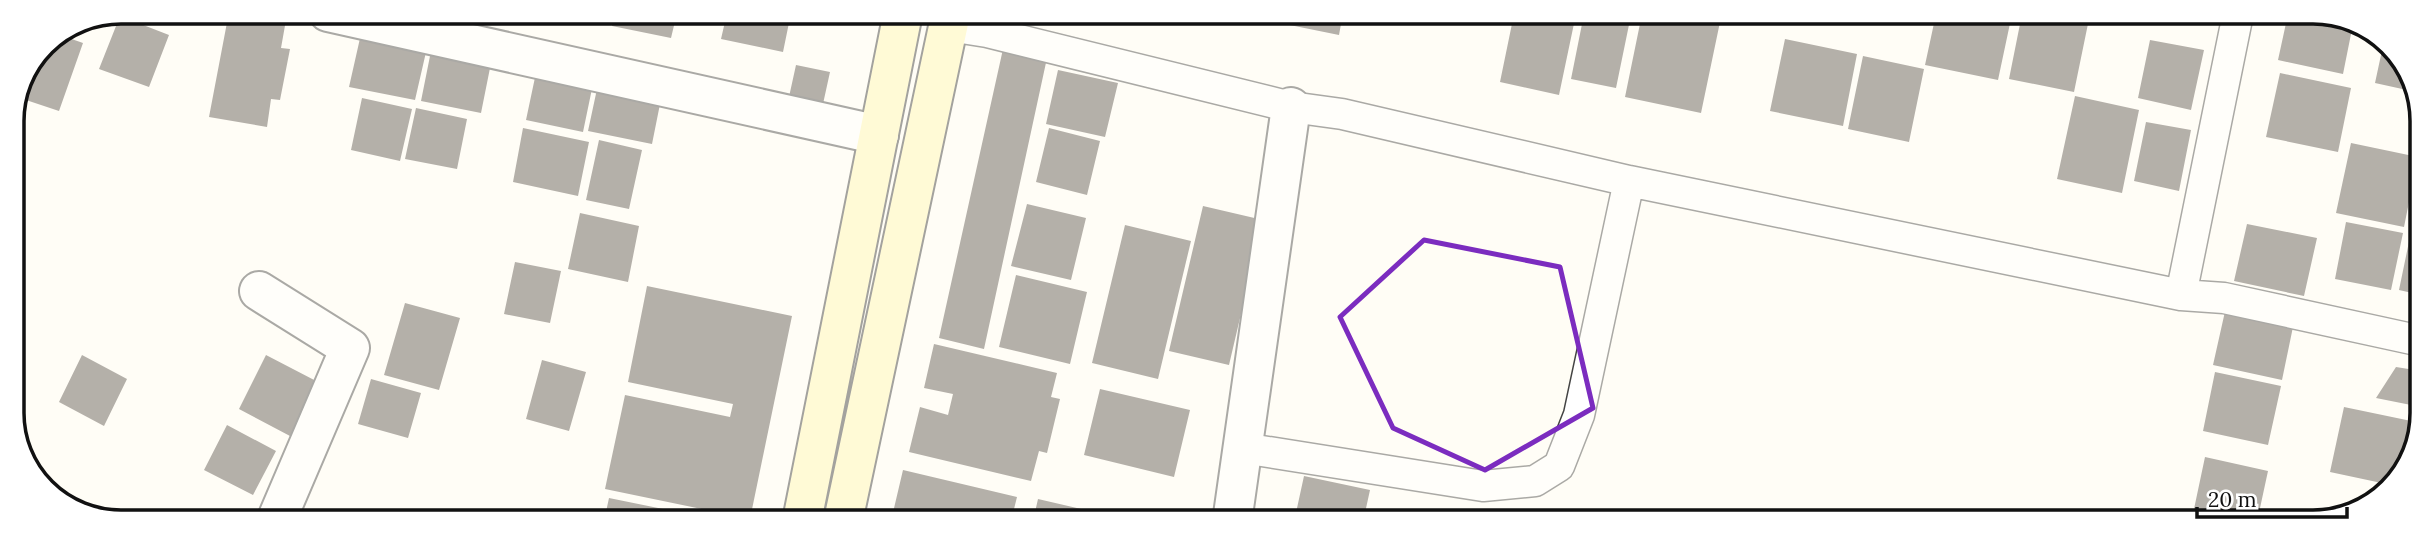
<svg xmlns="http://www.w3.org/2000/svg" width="2435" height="535" font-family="Lora,serif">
  <rect width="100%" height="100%" fill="#fffdf5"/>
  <path fill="#5a524d" d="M229,12l57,8 -5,28 9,1 -10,51 -9,-1 -4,28 -58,-10z
    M615,13h62l-6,25 -59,-12z
    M727,13h64l-8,39 -62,-13z
    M1246,13h97l-4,22 -93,-19z
    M1514,14h62l-17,81 -59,-13z
    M1584,14l47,1 -15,73 -45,-9z
    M1642,14h40l38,8 -19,91 -76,-16z
    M1936,14h76l-14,66 -73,-15z
    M2022,14h68l-16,78 -65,-13z
    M2288,14h18l47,10 -10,50 -65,-14z
    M120,16l49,19 -20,52 -50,-18z
    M363,25l66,14 -14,61 -66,-13z
    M63,36l20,7 -24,68 -39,-13 25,-54z
    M1785,39l72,15 -14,72 -73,-15z
    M2150,40l54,10 -13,60 -53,-12z
    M433,41l60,12 -12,60 -60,-12z
    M2384,41l6,3 26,48 -41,-9z
    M1003,49l44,9 -63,291 -45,-11z
    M1863,56l61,13 -15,73 -61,-13z
    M796,65l34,7 -9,41 -34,-7z
    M537,68l57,11 -11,53 -57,-12z
    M1058,70l60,13 -13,54 -59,-13z
    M2280,73l71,15 -13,64 -72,-15z
    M600,75l63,14 -11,55 -64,-13z
    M2075,96l64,14 -17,83 -65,-14z
    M362,98l50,11 -12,52 -49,-11z
    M416,108l51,11 -10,50 -52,-10z
    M2146,122l45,8 -12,61 -45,-10z
    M523,128l66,14 -11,54 -65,-14z
    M1049,128l51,13 -13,54 -51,-13z
    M599,140l43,10 -13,59 -43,-9z
    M2351,143l67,14 -14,70 -68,-14z
    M13,157l12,4 -12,34z
    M1027,204l59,14 -15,62 -60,-14z
    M1203,206l60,14 -34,145 -60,-14z
    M580,213l59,13 -11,56 -60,-13z
    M2346,222l57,11 -12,57 -56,-11z
    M2247,224l70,14 -13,58 -70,-15z
    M1125,225l66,16 -33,138 -66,-16z
    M2411,232l10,2v61l-22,-5z
    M515,262l46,9 -11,52 -46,-9z
    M1016,275l71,17 -17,72 -71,-17z
    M647,286l145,30 -42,203 -145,-30 20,-94 105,22 3,-13 -105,-22z
    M405,303l55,15 -21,72 -55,-15z
    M2226,307l68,15 -12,58 -69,-15z
    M934,344l123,29 -6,24 9,2 -13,54 -8,-2 -8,30 -122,-29 11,-45 28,8 5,-21 -29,-6z
    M82,355l45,24 -23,47 -45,-24z
    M266,355l52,27 -28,54 -51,-27z
    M542,360l44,12 -17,59 -43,-12z
    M2396,367l25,4v36l-45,-9z
    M2215,372l66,14 -13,59 -65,-14z
    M371,379l50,14 -13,45 -50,-14z
    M1100,389l90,21 -16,67 -90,-22z
    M2344,407l72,15 -6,31 -19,32 -61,-13z
    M227,425l49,26 -23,44 -49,-25z
    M2205,457l63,14 -11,51 -63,-13z
    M903,470l114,27 -6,24h-120z
    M1304,476l66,14 -7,32h-69z
    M609,498l108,22 -1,1h-112z
    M1038,499l82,19v4l-87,-1z
    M2274,514l37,7v2l-39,-1z"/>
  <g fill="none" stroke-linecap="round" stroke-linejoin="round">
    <defs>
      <path id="lane" d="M949,26l38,6 304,75 51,7 287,67 552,114 43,3 197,43
        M2181,295l57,-281
        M1243,448l240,38 52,-5 24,-15 20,-51 50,-234"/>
      <path id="street" d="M328,12l551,123
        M259,291l91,57 -74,173
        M1232,522l59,-415"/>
      <path id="secondary" d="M802,521l101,-508
        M843,521l108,-508"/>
    </defs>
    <use href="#lane" stroke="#444" stroke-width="33"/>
    <use href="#street" stroke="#444" stroke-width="42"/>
    <use href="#secondary" stroke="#333" stroke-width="42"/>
    <use href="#lane" stroke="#fff" stroke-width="30"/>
    <use href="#street" stroke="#fff" stroke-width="38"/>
    <use href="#secondary" stroke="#fff6b0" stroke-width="38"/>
  </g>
  <path d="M0 0H2435V535H0ZM1424,240l136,27 33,141 -108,62 -92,-42 -53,-111z" fill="#fffdf5" fill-opacity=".55" fill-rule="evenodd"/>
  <path fill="none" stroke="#7b2cbf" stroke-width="5" stroke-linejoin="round" d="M1424,240l136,27 33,141 -108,62 -92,-42 -53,-111z"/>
  <path d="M0 0H2435V535H0ZM121 24H2313A97 97 0 0 1 2410 121V413A97 97 0 0 1 2313 510H121A97 97 0 0 1 24 413V121A97 97 0 0 1 121 24Z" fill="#fff" fill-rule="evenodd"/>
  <path fill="none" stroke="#111" stroke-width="3.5" d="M121 24H2313A97 97 0 0 1 2410 121V413A97 97 0 0 1 2313 510H121A97 97 0 0 1 24 413V121A97 97 0 0 1 121 24Z"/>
  <path d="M2197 507v10h150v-10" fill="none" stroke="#111111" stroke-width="3.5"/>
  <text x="2208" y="507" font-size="21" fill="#111111" stroke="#ffffff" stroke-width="5" paint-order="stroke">20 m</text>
</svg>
